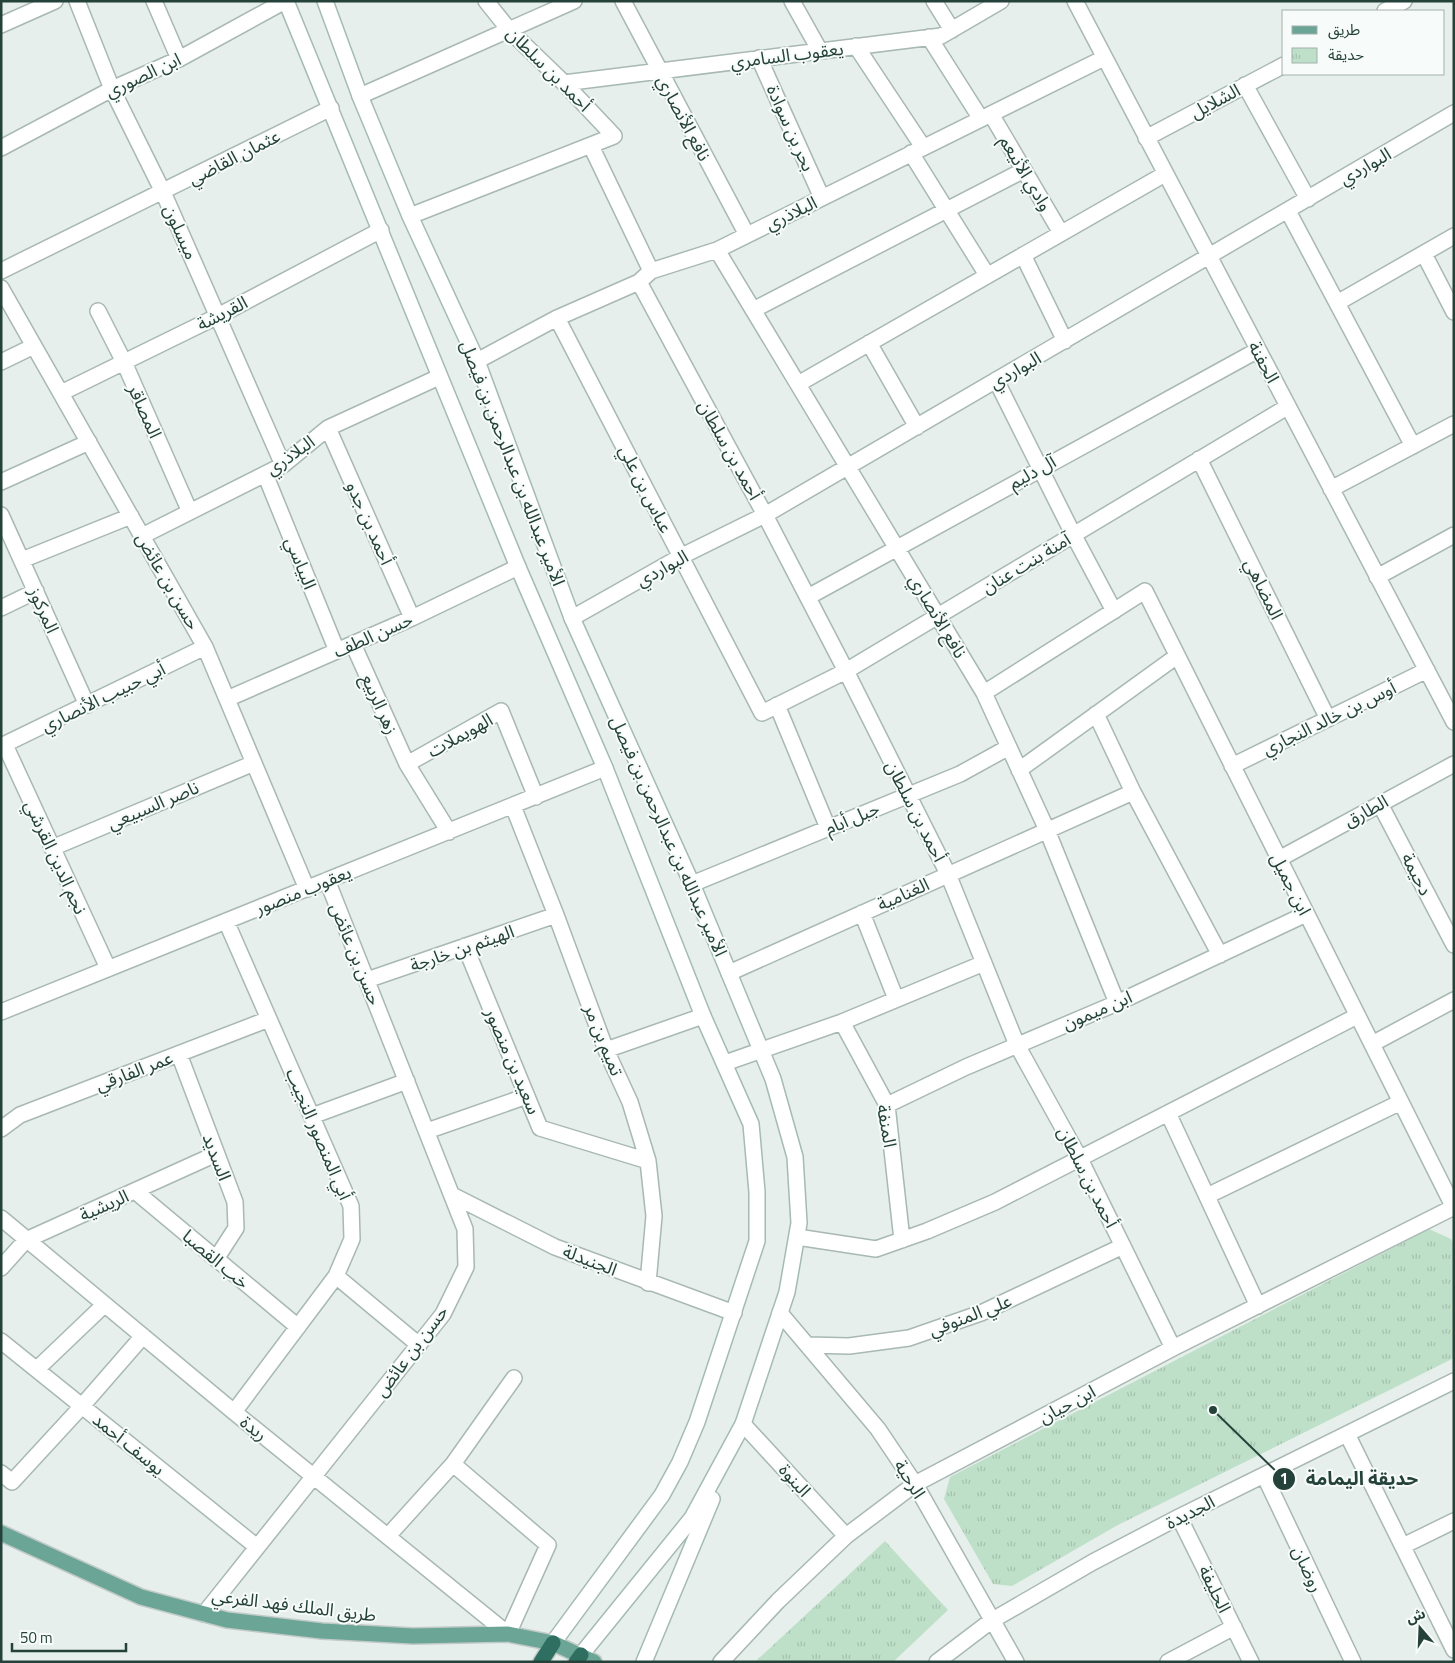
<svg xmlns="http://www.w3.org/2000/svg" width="1455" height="1663" font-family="'Titillium Web','Noto Sans Arabic',sans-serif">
  <defs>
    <pattern id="park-tufts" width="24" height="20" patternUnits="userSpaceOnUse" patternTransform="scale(1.25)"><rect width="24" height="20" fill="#bfe0c8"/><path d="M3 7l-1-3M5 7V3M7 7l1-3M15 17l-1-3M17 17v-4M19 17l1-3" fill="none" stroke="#a4c1ad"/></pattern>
  </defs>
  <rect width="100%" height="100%" fill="#e6efeb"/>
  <path fill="url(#park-tufts)" d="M1429,1229l22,10 3,6v113l-338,168 -104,60 -19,-2 -49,-85 6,-22z
    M885,1541l63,69 -55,52h-138z"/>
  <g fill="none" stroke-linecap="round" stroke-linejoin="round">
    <defs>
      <path id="street" d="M77,1l35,88 51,103 120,273
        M154,1l25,58
        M623,1l124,234
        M792,1l28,50
        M934,1l18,29
        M1075,1l379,721
        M1385,11l19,-10
        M1,25l54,-24
        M929,37l52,82
        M856,46l67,101
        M759,58l63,140
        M564,83l377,-47 60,-35
        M1245,85l63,114
        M360,96l214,-95
        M991,114l70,119
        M1146,138l138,-73
        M591,146l60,125
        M1,148l111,-59 67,-30 106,-58
        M911,153l76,122
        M1288,211l125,235
        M410,216l204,-80 -50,-53 -54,-52 -24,-30
        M717,250l267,443 63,137 70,173
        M1424,254l30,58
        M1023,255l42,86
        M1,271l330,-163
        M639,282l126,233 81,156 102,203 69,171 63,114 93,189
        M1,288l204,359 102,242
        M1337,303l117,-67
        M753,310l271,-140
        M98,311l26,51 66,150
        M557,318l205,395 84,-42 441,-264
        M869,343l48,84
        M477,361l80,-43 82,-36 12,-11 66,-21 387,-192
        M1,362l33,-16
        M996,380l77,154 41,77
        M798,384l367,-210
        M61,393l157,-77 163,-86
        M328,428l84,190
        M1199,459l129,260
        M265,474l72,177
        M1,482l88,-40
        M1331,489l123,-65
        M1,515l86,190
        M142,536l141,-71 45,-37 111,-51
        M22,560l109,-44
        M1377,577l77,-42
        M808,597l450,-247
        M1,608l35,-17
        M572,618l108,-61 85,-42 689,-402
        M353,644l54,120
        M984,693l161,-102 309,617
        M227,699l185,-81 106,-51
        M777,705l51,123
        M1096,714l37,78 87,163
        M5,745l103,223
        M1,746l204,-99
        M1232,766l195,-96
        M1019,770l158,-114
        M1380,804l74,141
        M513,806l43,109 50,135 24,52 18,59 6,55 -6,67
        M449,832l-42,-68 94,-53 35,86
        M52,848l202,-85
        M1279,859l175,-95
        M692,884l268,-110 49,-27
        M862,913l34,86
        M226,921l125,285 1,33 -16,37 -102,136
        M465,946l75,182 108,33
        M729,973l404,-181
        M367,980l189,-65
        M1,1012l604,-244
        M842,1022l45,83 15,135
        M1372,1044l82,-44
        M606,1050l97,-34
        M179,1054l56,148 1,26 -20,31
        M725,1063l117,-41 142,-59
        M887,1105l79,-38 151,-64 189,-89
        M1168,1113l90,193
        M312,1116l95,-35
        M1,1129l19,-14 249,-96
        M427,1131l100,-35
        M135,1191l163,136
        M452,1195l103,52 179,66
        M1207,1196l194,-94
        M1,1218l233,194 274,222 40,-89 -95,-81
        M797,1237l79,12 51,-18 68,-29 362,-186
        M1,1268l25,-28 190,-86
        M336,1276l83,69
        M780,1313l98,116 37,55 101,178
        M1,1341l256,206
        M807,1345l42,1 60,-8 72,-25 142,-67
        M37,1369l67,-64
        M743,1424l103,112
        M1347,1434l107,216
        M1,1473l11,9 70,-76 61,-70
        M1264,1475l89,187
        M1179,1517l72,145
        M388,1536l65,-72 61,-86
        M1403,1546l51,-25
        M204,1614l239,-300 23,-47 -1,-38 -138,-349
        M721,1662l57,-61 68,-65 69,-52 258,-136 281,-141
        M937,1662l54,-41 102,-59 86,-45 275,-136
        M1168,1662l66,-35"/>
      <path id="secondary" d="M286,1l232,566 87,201 98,248 48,108 6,68v49l-60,181 -17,40 -18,33 -109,148
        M325,1l35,95 50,120 67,145 95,257 120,266 81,195 22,78 4,66 -12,69 -44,132 -51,94 -111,137
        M644,1662l68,-163"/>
      <path id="primary" d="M1,1533l140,64 86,23 95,11 91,5 95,-2 45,9 41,19"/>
      <path id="highway" d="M541,1662l12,-19
        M576,1662l5,-7"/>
    </defs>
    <use href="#street" stroke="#a8b8b2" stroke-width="18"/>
    <use href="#secondary" stroke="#a4bbb3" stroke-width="18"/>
    <use href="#primary" stroke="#c2cac8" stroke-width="18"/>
    <use href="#highway" stroke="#c2cac8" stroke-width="18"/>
    <use href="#street" stroke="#fff" stroke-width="15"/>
    <use href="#secondary" stroke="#fff" stroke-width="15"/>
    <use href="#primary" stroke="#6aa596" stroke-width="15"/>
    <use href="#highway" stroke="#2f6f62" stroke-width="15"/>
  </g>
  <g text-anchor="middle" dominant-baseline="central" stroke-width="4" stroke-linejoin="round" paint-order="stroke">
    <g font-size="18" fill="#24423a" stroke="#f7fbf9">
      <text transform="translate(787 55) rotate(-7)">يعقوب السامري</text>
      <text transform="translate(549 69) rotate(45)">أحمد بن سلطان</text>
      <text transform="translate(143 75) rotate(-25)">ابن الصوري</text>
      <text transform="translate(1215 101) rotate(-28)">الشلايل</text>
      <text transform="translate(684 118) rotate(62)">نافع الأنصاري</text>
      <text transform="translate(791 128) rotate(66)">بحر بن سوادة</text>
      <text transform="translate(234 157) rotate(-27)">عثمان القاضي</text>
      <text transform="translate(1365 166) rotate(-30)">البواردي</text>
      <text transform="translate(1026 173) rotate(59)">وادي الأنيعم</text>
      <text transform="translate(791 213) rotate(-26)">البلاذري</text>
      <text transform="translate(181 232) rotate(66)">ميسلون</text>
      <text transform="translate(222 313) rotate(-27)">القريشة</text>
      <text transform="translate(1264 362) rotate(62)">الحفنة</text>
      <text transform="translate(1015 370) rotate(-30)">البواردي</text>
      <text transform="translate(145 411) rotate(66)">المصاقر</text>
      <text transform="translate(730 450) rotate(61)">أحمد بن سلطان</text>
      <text transform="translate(290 455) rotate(-35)">البلاذري</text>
      <text transform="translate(513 463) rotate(69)">الأمير عبدالله بن عبدالرحمن بن فيصل</text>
      <text transform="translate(1032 472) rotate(-29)">آل دليم</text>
      <text transform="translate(646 489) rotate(63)">عباس بن علي</text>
      <text transform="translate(370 523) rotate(66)">أحمد بن جدو</text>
      <text transform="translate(301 563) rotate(68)">البياسي</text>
      <text transform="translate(1026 563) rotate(-31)">آمنة بنت عنان</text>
      <text transform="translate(662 568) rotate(-29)">البواردي</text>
      <text transform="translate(168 581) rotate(60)">حسن بن عائض</text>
      <text transform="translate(1264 589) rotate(64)">المضاهي</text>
      <text transform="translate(44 610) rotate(66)">المركوز</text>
      <text transform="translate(938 616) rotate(59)">نافع الأنصاري</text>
      <text transform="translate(373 635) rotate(-24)">حسن الطف</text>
      <text transform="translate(103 697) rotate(-26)">أبي حبيب الأنصاري</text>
      <text transform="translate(380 704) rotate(66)">زهر الربيع</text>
      <text transform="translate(1329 718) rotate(-26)">أوس بن خالد النجاري</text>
      <text transform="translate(460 735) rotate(-29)">الهويملات</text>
      <text transform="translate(153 805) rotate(-23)">ناصر السبيعي</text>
      <text transform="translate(916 811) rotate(63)">أحمد بن سلطان</text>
      <text transform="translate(1366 811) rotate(-29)">الطارق</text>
      <text transform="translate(852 818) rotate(-23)">جبل أبام</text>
      <text transform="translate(669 836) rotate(66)">الأمير عبدالله بن عبدالرحمن بن فيصل</text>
      <text transform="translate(56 857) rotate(65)">نجم الدين القرشي</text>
      <text transform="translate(1417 874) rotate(63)">دحيمة</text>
      <text transform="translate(1291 884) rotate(63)">ابن جميل</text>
      <text transform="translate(303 890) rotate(-22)">يعقوب منصور</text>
      <text transform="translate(903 894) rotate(-24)">الغنامية</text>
      <text transform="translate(462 948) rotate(-19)">الهيثم بن خارجة</text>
      <text transform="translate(356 954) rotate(68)">حسن بن عائض</text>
      <text transform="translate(1097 1010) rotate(-23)">ابن ميمون</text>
      <text transform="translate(604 1040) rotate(68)">تميم بن مر</text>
      <text transform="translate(513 1061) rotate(67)">سعيد بن منصور</text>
      <text transform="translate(134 1071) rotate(-21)">عمر الفارقي</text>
      <text transform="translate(887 1126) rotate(80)">المنفة</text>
      <text transform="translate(319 1134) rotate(67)">أبي المنصور النجيب</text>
      <text transform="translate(217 1157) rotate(69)">السديد</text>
      <text transform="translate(1088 1177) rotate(63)">أحمد بن سلطان</text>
      <text transform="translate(104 1205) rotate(-24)">الريشية</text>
      <text transform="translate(216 1259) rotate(40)">خب القصبا</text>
      <text transform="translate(590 1260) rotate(21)">الجنيدلة</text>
      <text transform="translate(970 1315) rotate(-21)">علي المنوفي</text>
      <text transform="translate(411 1351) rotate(-53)">حسن بن عائض</text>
      <text transform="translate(1067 1404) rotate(-28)">ابن حيان</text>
      <text transform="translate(254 1428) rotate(38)">ريدة</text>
      <text transform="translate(129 1444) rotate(39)">يوسف أحمد</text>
      <text transform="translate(910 1479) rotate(58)">الرحية</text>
      <text transform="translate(795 1480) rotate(48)">البنوة</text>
      <text transform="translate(1190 1512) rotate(-27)">الجديدة</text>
      <text transform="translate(1308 1569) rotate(65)">روضان</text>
      <text transform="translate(1215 1589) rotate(64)">الحليفة</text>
      <text transform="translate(294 1605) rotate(7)">طريق الملك فهد الفرعي</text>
    </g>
  </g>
  <path fill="none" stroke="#24423a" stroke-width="2" d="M1213 1410L1284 1479"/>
  <g fill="#24423a" stroke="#f7fbf9" stroke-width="2">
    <circle cx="1213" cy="1410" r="5"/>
    <circle cx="1284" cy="1479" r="12"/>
  </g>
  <g font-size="15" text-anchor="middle" font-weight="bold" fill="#fff">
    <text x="1284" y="1484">1</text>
  </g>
  <g font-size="19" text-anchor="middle" font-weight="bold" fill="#24423a" stroke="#f7fbf9" stroke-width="4" stroke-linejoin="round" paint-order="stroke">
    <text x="1362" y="1485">حديقة اليمامة</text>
  </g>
  <rect width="1455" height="1663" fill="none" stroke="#24423a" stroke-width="5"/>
  <rect x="1282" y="10" width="162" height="65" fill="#f7fbf9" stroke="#a3b1ad"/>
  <rect x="1292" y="26" width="25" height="8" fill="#6aa596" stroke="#a3b1ad"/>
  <text x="1328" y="35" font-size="15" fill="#24423a">طريق</text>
  <rect x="1292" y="48" width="25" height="15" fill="url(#park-tufts)" stroke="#a3b1ad"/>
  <text x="1328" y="60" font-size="15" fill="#24423a">حديقة</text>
  <g transform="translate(1420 1628) rotate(341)" stroke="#f7fbf9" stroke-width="4" paint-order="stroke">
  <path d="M0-4L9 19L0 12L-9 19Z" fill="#24423a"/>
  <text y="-8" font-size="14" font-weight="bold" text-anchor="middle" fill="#24423a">ش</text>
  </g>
  <path d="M12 1643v8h114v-8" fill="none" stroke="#24423a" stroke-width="2.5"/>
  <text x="20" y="1643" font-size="15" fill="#24423a" stroke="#f7fbf9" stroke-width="4" paint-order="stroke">50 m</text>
</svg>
